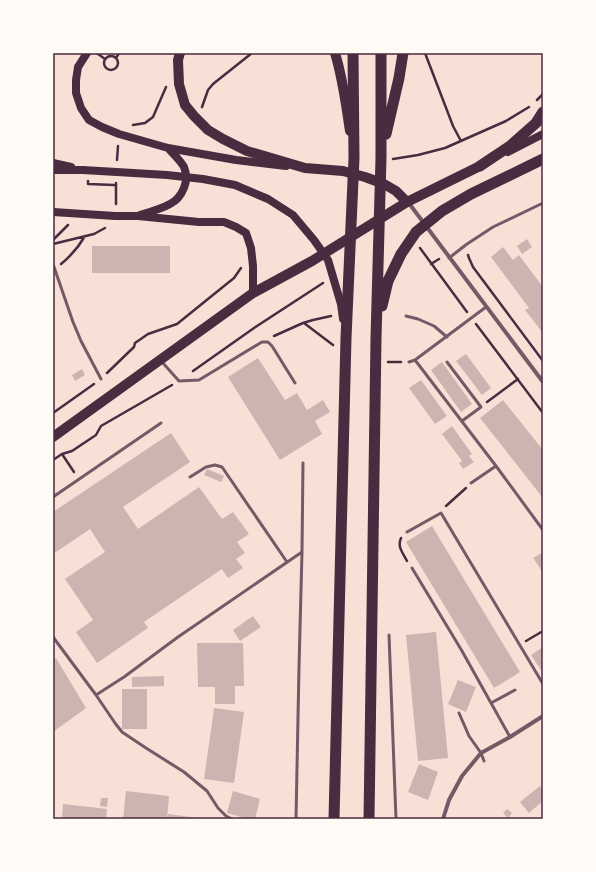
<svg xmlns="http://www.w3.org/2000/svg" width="596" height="872" font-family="Roboto,sans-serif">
  <rect width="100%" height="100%" fill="#f7e1d7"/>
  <path fill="#ccb4b1" d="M527,239l5,8 -10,7 -5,-8z
    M92,246h78v27h-78z
    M503,247l10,13 6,-5 24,32v46l-18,-23 4,-2 -38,-51z
    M466,354l25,34 -9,7 -26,-34z
    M258,358l27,42 12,-7 10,17 16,-10 7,12 -15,9 7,13 -42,26 -52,-83z
    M442,362l30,42 -11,8 -30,-42z
    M82,369l3,6 -10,6 -3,-6z
    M421,380l26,36 -12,8 -26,-36z
    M503,400l40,50v48l-63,-80z
    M452,426l20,28 -3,2 5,6 -11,7 -4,-6 3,-2 -20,-27z
    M171,433l19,29 -67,45 15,22 61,-42 23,32 11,-7 16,22 -12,8 8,11 -9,6 7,9 -15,10 -6,-9 -78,53 4,6 -51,35 -21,-31 17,-12 -28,-41 40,-27 -15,-23 -37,25v-42z
    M207,469l17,7 -3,6 -17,-7z
    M432,526l88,146 -26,16 -88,-146z
    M543,552v18l-1,1 -9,-13z
    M253,616l8,11 -21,14 -7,-11z
    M436,632l12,126 -30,3 -12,-126z
    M197,643h46l1,43h-9v18h-20v-17h-17z
    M543,647v26l-12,-18z
    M56,658l30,50 -33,24v-73z
    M164,676v10l-32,1v-10z
    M458,680l18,7 -10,25 -18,-8z
    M122,689h25v40h-25z
    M214,708l30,4 -10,71 -30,-4z
    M419,764l19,8 -10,28 -20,-8z
    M540,786l3,4v11l-14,12 -9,-11z
    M126,791l43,5 -2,23h-44z
    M233,791l27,8 -5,20h-7l-21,-6z
    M101,798h7l-1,9 -7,-1z
    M63,804l44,5 -1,10h-44z
    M507,809l5,4 -4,5 -5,-5z
    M168,814l31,4v1h-32z"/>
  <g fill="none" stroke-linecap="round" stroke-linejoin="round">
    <path stroke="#4a2c40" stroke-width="2.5" d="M425,53l28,73 8,15
      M98,54l7,5
      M104 63a7 7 0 1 1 14 0a7 7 0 1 1-14 0Z
      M116,58l3,-5
      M537,100l6,-6
      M202,107l6,-17 5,-6 39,-31
      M133,125l12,-2 8,-6 13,-30
      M393,159l25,-4 27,-7 61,-27 23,-14
      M117,160l1,-14
      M88,181v3l26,1
      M116,204v-21
      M53,240l15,-15
      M53,244l41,-10 11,-6
      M420,248l47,64
      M468,255l1,3 4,9 70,94
      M61,264c10,-8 17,-16 24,-28
      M431,264l8,-5
      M304,323l29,22
      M476,324l67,89
      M274,336l29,-13 10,-3 18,-4
      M388,362h13
      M193,371l61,-43 69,-45
      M107,373l27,-26 1,-4 13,-9 29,-10 57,-46 7,-10
      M487,402l31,-23
      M53,413l41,-29
      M62,454l12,18
      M53,460l9,-6 10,-3 24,-16 5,-9 71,-41
      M446,506l20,-18
      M401,538c-4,9 2,15 6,23
      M526,641l17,-10"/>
    <path stroke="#755966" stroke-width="3" d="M449,258l18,-14 26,-17 50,-24
      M53,264l20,58 8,19 20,38
      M406,316l12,3 16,7 13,11
      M415,360l81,106 47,64
      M162,362l17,19 20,-1 63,-38h6l4,4 23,37
      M409,362l6,-2 71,-53
      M447,362l34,45 -19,14
      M190,477l16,-10 9,-2 7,2 65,95
      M471,483l25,-17
      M53,497l108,-74
      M407,532l34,-19 102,171
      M412,568l50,83 29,52 19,34
      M389,635l7,184
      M53,637l43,58 19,28 7,9 24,16 38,24 23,19 11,17 8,8 6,3
      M96,695l28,-18 54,-40 124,-85
      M491,703l24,-13
      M459,713l10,23 12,17 3,8
      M296,819l3,-152 3,-115 1,-89"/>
    <path stroke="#755966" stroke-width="4" d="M408,202l135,180
      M443,819l6,-19 13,-24 19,-23 29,-16 33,-21"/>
    <path stroke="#4a2c40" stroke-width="8" d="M87,53l-9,14 -2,13v13l5,15 8,12 13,7 17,7 49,14 68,12 50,6
      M508,152l35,-18
      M53,163l18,4
      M53,170h30l84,5 36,4 32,6 33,14 25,16 21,25 14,20 13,44 2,15
      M53,212l62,4h23l61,6h25l12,5 10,6 5,15 2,18v27
      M140,215c10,-3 21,-6 30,-11 12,-6 20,-23 14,-37 -4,-7 -11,-13 -16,-19"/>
    <path stroke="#4a2c40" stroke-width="10" d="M180,53l-2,7 1,24 6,21 9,11 14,14 15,9 24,12 58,17 38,3 22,6 19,7 12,7 11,11
      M335,53c8,26 11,52 15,78
      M53,437l200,-144 59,-32 95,-59 73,-36"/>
    <path stroke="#4a2c40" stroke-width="11" d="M386,134l13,-56 4,-25
      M480,166l30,-20 26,-23 7,-11
      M382,306l6,-25 13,-27 15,-22 26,-21 29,-17 72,-35
      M334,819l12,-481 8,-180 -1,-105
      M369,819l7,-481 5,-180v-105"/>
  </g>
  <rect width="596" height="872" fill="none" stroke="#fffaf5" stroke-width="108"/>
  <rect x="54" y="54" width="488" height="764" fill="none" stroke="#4a2c40" stroke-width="1.5"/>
</svg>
